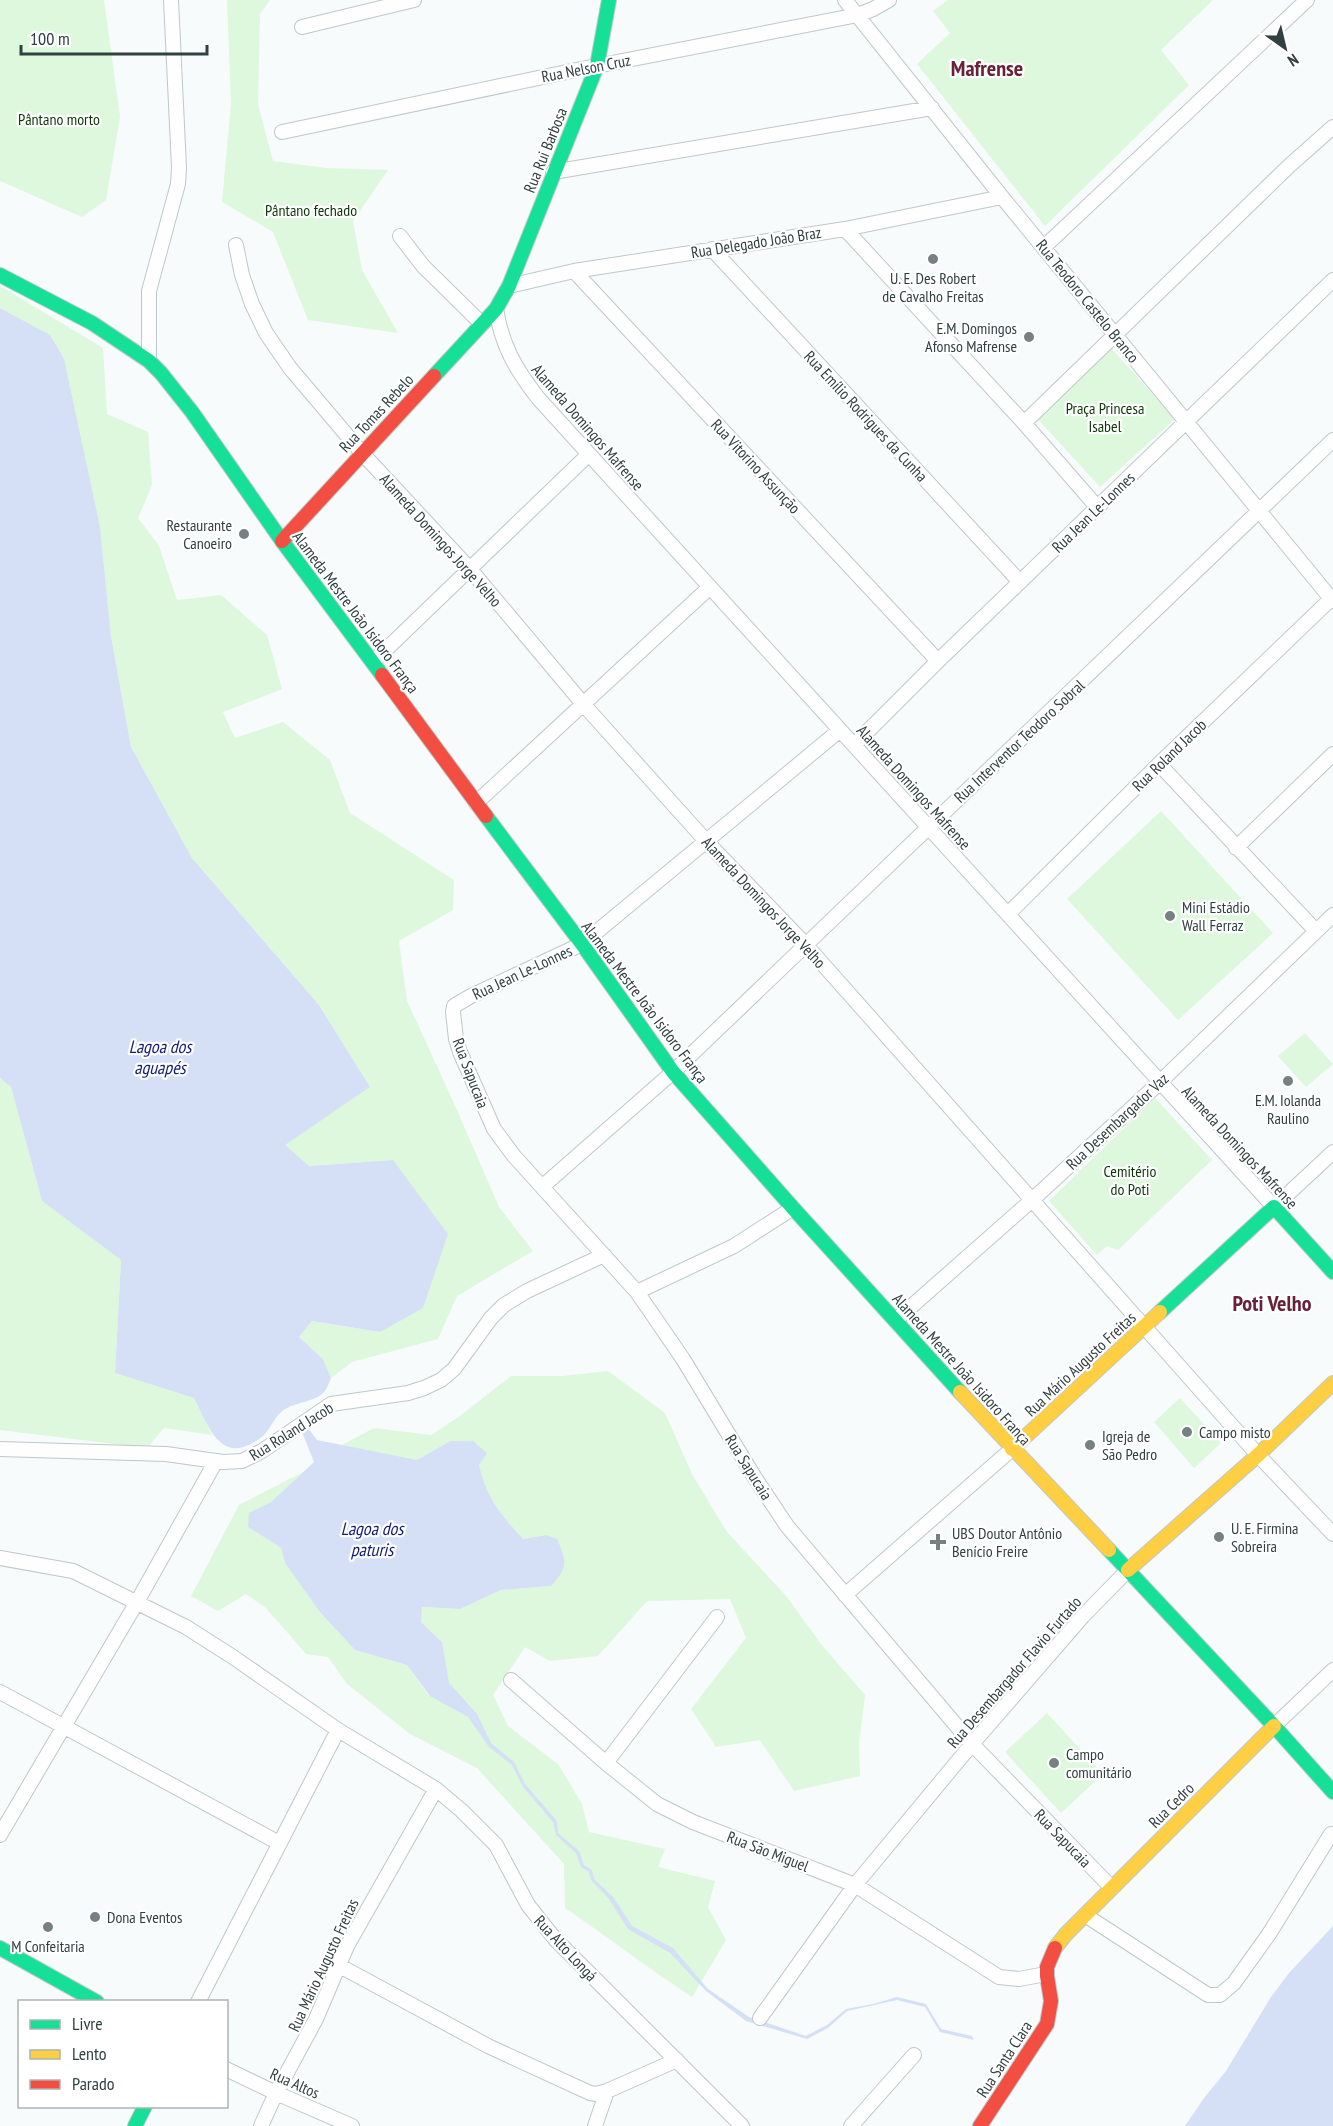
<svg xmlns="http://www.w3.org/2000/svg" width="1333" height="2126" font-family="'PT Sans Narrow',sans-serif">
  <rect width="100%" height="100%" fill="#f7fbfb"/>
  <path fill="#ddf8dc" d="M0,0h104l16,117 -14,83 -24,17 -82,-36z
    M227,0h43l-10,14 -2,90 15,57 53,7 62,2 -35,51 9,49 36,63 -90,-13 -35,-88 -51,-30 9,-99z
    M948,0h265l-52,50 28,35 -144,141 -128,-162 33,-31 -17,-22z
    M0,286l103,62 4,66 41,18 4,53 -14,33 21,28 18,54 44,-5 46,40 15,54 -59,23 12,26 48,-16 47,38 20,53 104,67 -1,30 -54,31 8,60 46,100 46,106 34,44 -76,45 -19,43 -86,23 -21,16 -8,-19 -24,-22 13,-16 68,11 13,-172 -84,6 -25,-21 86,-58 -51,-82 -127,-147 -61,-111 -20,-111 -11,-109 -51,-192 -49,-27z
    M1110,347l65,72 -75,68 -66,-72z
    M1161,811l112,122 -95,87 -111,-121z
    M1305,1033l28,31 -27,23 -28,-31z
    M0,1078l11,9 31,114 79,59 -6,113 79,25 18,37 -48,-7 -17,20 -147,-18z
    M1155,1098l57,62 -94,90 -11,-4 -10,9 -48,-54z
    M608,1371l57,42 27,61 35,58 60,65 34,47 44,51 -6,48 1,33 -66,15 -34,-51 -44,7 -25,-38 55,-71 -16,-39 -83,2 -49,55 -48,5 -25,-14 -32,48 15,31 50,38 24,40 7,28 76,17 -7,18 57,14 -7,26 18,33 -34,57c-43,-28 -84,-60 -127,-89l-1,-44 -87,-96 -67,-34 -63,-50 -19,-27 -22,-3 -40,-46 -20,-14 -28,17 -27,-15 48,-91 64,-33 -32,30 -23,25 33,21 4,15 34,48 36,39 52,15 22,31 13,-54 -21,-20v-15l39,2 41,-19 50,-4 -5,-51 -23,4 -19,-21 -21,-33 -4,-20 -29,-24 -33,19 -77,-14 34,-18 57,7 29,-19 51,-40h52z
    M1180,1398l41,45 -27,25 -40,-46z
    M1047,1713l56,61 -42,39 -56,-61z"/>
  <path fill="#d5e0f6" d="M0,308l50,27 14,24 36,168 11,109 20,111 61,111 127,147 51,82 -85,58 24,21 84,-6 55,74 -25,74 -43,24 -68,-11 -13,16 24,22 8,19c-2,5 -5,13 -9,16 -10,8 -24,8 -35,14 -12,6 -15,19 -24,28 -41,33 -54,-8 -69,-38l-79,-25 6,-113 -79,-59 -31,-114 -11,-9z
    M305,1428h3l9,12 100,20 33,-19h23l14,12 -8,12c7,32 22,50 44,74l23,-4 11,4c10,22 11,29 -6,47l-50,4 -41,19 -38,-2 -1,15 21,20 7,41 28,31 14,29 23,19 11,22 32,37 1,12 21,18 5,14 8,5 2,9 19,18 19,29 41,22 35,41 41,28 57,19 21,-11 19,-16 27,-5 24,-7 29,7 15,25 31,7 2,4 -34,-8 -15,-25 -28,-7 -50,11 -19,17 -21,11 -61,-18 -40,-30 -36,-38 -42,-24 -19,-30 -18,-19 -2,-8 -8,-5 -5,-14 -20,-18 -3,-13 -30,-35 -11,-22 -23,-18 -21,-30 -38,-21 -23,-31 -52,-15 -36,-39 -34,-48 -4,-15 -33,-21 1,-14 22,-11 43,-40 -12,-30z
    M1333,1926v200h-148l19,-28 22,-27 45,-74 18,-24z"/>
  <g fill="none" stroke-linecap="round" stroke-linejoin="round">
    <defs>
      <path id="street" d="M845,0l157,197 331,404
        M302,27l112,-27
        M282,132l299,-63 277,-54 15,-6 16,-9
        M553,172l379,-64
        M845,229l179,194 74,85
        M400,236l23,30 59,58
        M236,245l6,30 10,29 14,29 24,35 72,85 107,115 115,137 122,136 99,103 453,511 75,79
        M1044,247l263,-247
        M712,249l308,333
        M574,271l364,390
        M509,286l65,-15 271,-42 157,-32
        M496,309c6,37 19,59 42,89l736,809 59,-55
        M149,361v-70l29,-107 1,-17 -8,-167
        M1024,423l265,-257 44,-39
        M373,662l215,-207
        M840,730l-258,214 -111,52 -17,10 -1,6 3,27 4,13 34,77 20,27 123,136 46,67 72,119 32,48 185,218 140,144
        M854,745l84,-84 395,-381
        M1159,764l157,167
        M476,803l234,-216
        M1236,848l97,-94
        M1008,914l151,-150 174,-167
        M543,1186l130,-114 660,-632
        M637,1292l97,-46 59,-38
        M896,1320l136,-120 127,-117 174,-168
        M0,1449l166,5 57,8 19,-1 20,-10 69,-47 77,-11 16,-5 17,-8 13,-11 37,-51 13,-13 23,-14 77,-36
        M0,1558l73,13 113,56 47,30 105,73 98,59 26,22 34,34 32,60 27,34 187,187
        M845,1595l167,-146
        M511,1680l95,83 51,41 36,18 162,63 144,92 20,2 27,-5
        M0,1692l279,151
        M1274,1726l59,-56
        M606,1763l111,-146
        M0,1835l137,-233 79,-141
        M1085,1915l123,80h12l14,-12 35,-49 62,-100
        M338,1965l150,81 102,47 6,1 11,-3 70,-31
        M198,2002l140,-272
        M760,2018l95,-133 117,-141 111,-128 45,-46
        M226,2069l50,24 76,33
        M261,2126l15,-33 40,-74 31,-73 89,-157
        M595,2126l12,-35
        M851,2126l63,-71"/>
      <path id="fast" d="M0,275l92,48 57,38 12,12 31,39 90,129 100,134
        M434,376l62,-67 13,-23 88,-220 12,-66
        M486,816l96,128 91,128 120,136 167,184
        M1160,1312l114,-105 59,65
        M1109,1550l165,176 59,66
        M0,1948l97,54
        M135,2126l10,-20"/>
      <path id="slow" d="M960,1392l149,158
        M1012,1449l148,-137
        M1128,1570l130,-115 75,-72
        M1055,1948l11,-14 208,-208"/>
      <path id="jam" d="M282,541l152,-165
        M382,675l104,141
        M980,2126l67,-102 4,-23 -4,-25v-9l8,-19"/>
    </defs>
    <use href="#street" stroke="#bfc8c8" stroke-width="16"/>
    <use href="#fast" stroke="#bfc8c8" stroke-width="16"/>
    <use href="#slow" stroke="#bfc8c8" stroke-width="16"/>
    <use href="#jam" stroke="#bfc8c8" stroke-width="16"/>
    <use href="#street" stroke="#fefefe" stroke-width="14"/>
    <use href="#fast" stroke="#16e098" stroke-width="14"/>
    <use href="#slow" stroke="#ffcf43" stroke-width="14"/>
    <use href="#jam" stroke="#f24e42" stroke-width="14"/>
  </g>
  <g fill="#778182" stroke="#fff" stroke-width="2">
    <circle cx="933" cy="259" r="6"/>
    <circle cx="1029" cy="337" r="6"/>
    <circle cx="244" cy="534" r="6"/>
    <circle cx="1170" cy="916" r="6"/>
    <circle cx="1288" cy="1081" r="6"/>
    <circle cx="1187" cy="1432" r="6"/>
    <circle cx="1090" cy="1445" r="6"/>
    <circle cx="1219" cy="1537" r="6"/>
    <path d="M935 1533h6v6h6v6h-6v6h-6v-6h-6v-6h6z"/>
    <circle cx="1054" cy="1763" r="6"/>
    <circle cx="95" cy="1917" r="6"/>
    <circle cx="48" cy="1927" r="6"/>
  </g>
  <g text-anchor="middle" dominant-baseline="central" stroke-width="4.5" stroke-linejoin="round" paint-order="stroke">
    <g font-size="16" fill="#324041" stroke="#fff">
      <text transform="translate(586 68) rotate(-11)">Rua Nelson Cruz</text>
      <text transform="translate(545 150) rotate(-68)">Rua Rui Barbosa</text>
      <text transform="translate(756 242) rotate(-9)">Rua Delegado João Braz</text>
      <text transform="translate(1088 301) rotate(51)">Rua Teodoro Castelo Branco</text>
      <text transform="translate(376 413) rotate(-47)">Rua Tomas Rebelo</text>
      <text transform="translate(866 416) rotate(47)">Rua Emílio Rodrigues da Cunha</text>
      <text transform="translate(588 427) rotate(49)">Alameda Domingos Mafrense</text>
      <text transform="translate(756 466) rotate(47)">Rua Vitorino Assunção</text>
      <text transform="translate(1093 512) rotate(-44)">Rua Jean Le-Lonnes</text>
      <text transform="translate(441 540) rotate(48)">Alameda Domingos Jorge Velho</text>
      <text transform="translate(356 612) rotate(53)">Alameda Mestre João Isidoro França</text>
      <text transform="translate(1019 741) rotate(-43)">Rua Interventor Teodoro Sobral</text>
      <text transform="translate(1169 755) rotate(-44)">Rua Roland Jacob</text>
      <text transform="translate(914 787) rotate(48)">Alameda Domingos Mafrense</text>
      <text transform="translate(764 902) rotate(47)">Alameda Domingos Jorge Velho</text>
      <text transform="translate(522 972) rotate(-25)">Rua Jean Le-Lonnes</text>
      <text transform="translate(645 1002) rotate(53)">Alameda Mestre João Isidoro França</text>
      <text transform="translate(471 1073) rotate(69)">Rua Sapucaia</text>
      <text transform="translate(1117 1121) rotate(-43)">Rua Desembargador Vaz</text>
      <text transform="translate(1240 1147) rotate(47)">Alameda Domingos Mafrense</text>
      <text transform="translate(1080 1364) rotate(-43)">Rua Mário Augusto Freitas</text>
      <text transform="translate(962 1369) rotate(48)">Alameda Mestre João Isidoro França</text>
      <text transform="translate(291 1431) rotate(-32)">Rua Roland Jacob</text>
      <text transform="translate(749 1467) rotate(58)">Rua Sapucaia</text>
      <text transform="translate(1014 1672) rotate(-49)">Rua Desembargador Flavio Furtado</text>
      <text transform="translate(1171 1805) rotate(-45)">Rua Cedro</text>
      <text transform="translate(1063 1838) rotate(46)">Rua Sapucaia</text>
      <text transform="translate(768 1851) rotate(21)">Rua São Miguel</text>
      <text transform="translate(566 1948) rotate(47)">Rua Alto Longá</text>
      <text transform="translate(323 1965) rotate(-65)">Rua Mário Augusto Freitas</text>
      <text transform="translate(1004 2059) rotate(-57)">Rua Santa Clara</text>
      <text transform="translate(295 2083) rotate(24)">Rua Altos</text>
    </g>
    <g font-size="16" fill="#0b3708" stroke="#fff">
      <text x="59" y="119">Pântano morto</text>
      <text x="311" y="210">Pântano fechado</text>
      <text x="1105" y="408">Praça Princesa<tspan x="1105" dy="18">Isabel</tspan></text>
      <text x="1130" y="1171">Cemitério<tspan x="1130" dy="18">do Poti</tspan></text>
    </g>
    <g font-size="16" fill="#324041" stroke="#fff" text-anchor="start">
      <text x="933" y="278" text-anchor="middle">U. E. Des Robert<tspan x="933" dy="18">de Cavalho Freitas</tspan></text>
      <text x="1017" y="328" text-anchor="end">E.M. Domingos<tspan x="1017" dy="18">Afonso Mafrense</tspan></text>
      <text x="232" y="525" text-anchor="end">Restaurante<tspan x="232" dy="18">Canoeiro</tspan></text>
      <text x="1182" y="907">Mini Estádio<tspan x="1182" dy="18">Wall Ferraz</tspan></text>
      <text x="1288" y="1100" text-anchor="middle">E.M. Iolanda<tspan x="1288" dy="18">Raulino</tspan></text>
      <text x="1199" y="1432">Campo misto</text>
      <text x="1102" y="1436">Igreja de<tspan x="1102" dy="18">São Pedro</tspan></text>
      <text x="1231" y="1528">U. E. Firmina<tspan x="1231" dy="18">Sobreira</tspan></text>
      <text x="952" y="1533">UBS Doutor Antônio<tspan x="952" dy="18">Benício Freire</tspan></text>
      <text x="1066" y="1754">Campo<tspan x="1066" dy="18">comunitário</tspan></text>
      <text x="107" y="1917">Dona Eventos</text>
      <text x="48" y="1946" text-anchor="middle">M Confeitaria</text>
    </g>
    <g font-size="18" font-style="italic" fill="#141e76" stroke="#fff">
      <text x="160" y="1046">Lagoa dos<tspan x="160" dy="21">aguapés</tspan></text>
      <text x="372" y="1528">Lagoa dos<tspan x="372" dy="21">paturis</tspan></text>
    </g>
    <g font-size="22" font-weight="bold" fill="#672238" stroke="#fff">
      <text x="987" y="68">Mafrense</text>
      <text x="1272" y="1303">Poti Velho</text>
    </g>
  </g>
  <rect x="18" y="2000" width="210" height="108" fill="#ffffff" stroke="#adb3b3" stroke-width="1.5"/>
  <rect x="30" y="2020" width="30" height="9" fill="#16e098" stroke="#adb3b3" stroke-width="1.5"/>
  <text x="72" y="2030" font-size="18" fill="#324041">Livre</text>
  <rect x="30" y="2050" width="30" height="9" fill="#ffcf43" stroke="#adb3b3" stroke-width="1.5"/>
  <text x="72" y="2060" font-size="18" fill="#324041">Lento</text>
  <rect x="30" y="2080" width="30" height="9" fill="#f24e42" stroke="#adb3b3" stroke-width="1.5"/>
  <text x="72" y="2090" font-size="18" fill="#324041">Parado</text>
  <g transform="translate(1285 48) rotate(146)" stroke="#ffffff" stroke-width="4.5" paint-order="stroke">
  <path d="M0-4.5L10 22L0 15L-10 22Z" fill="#324041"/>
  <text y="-9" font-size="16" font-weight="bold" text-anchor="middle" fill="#324041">N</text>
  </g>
  <path d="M21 45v9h186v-9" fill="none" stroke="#324041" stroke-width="3"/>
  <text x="30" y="45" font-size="18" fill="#324041" stroke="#ffffff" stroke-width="4.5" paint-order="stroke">100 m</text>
</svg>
